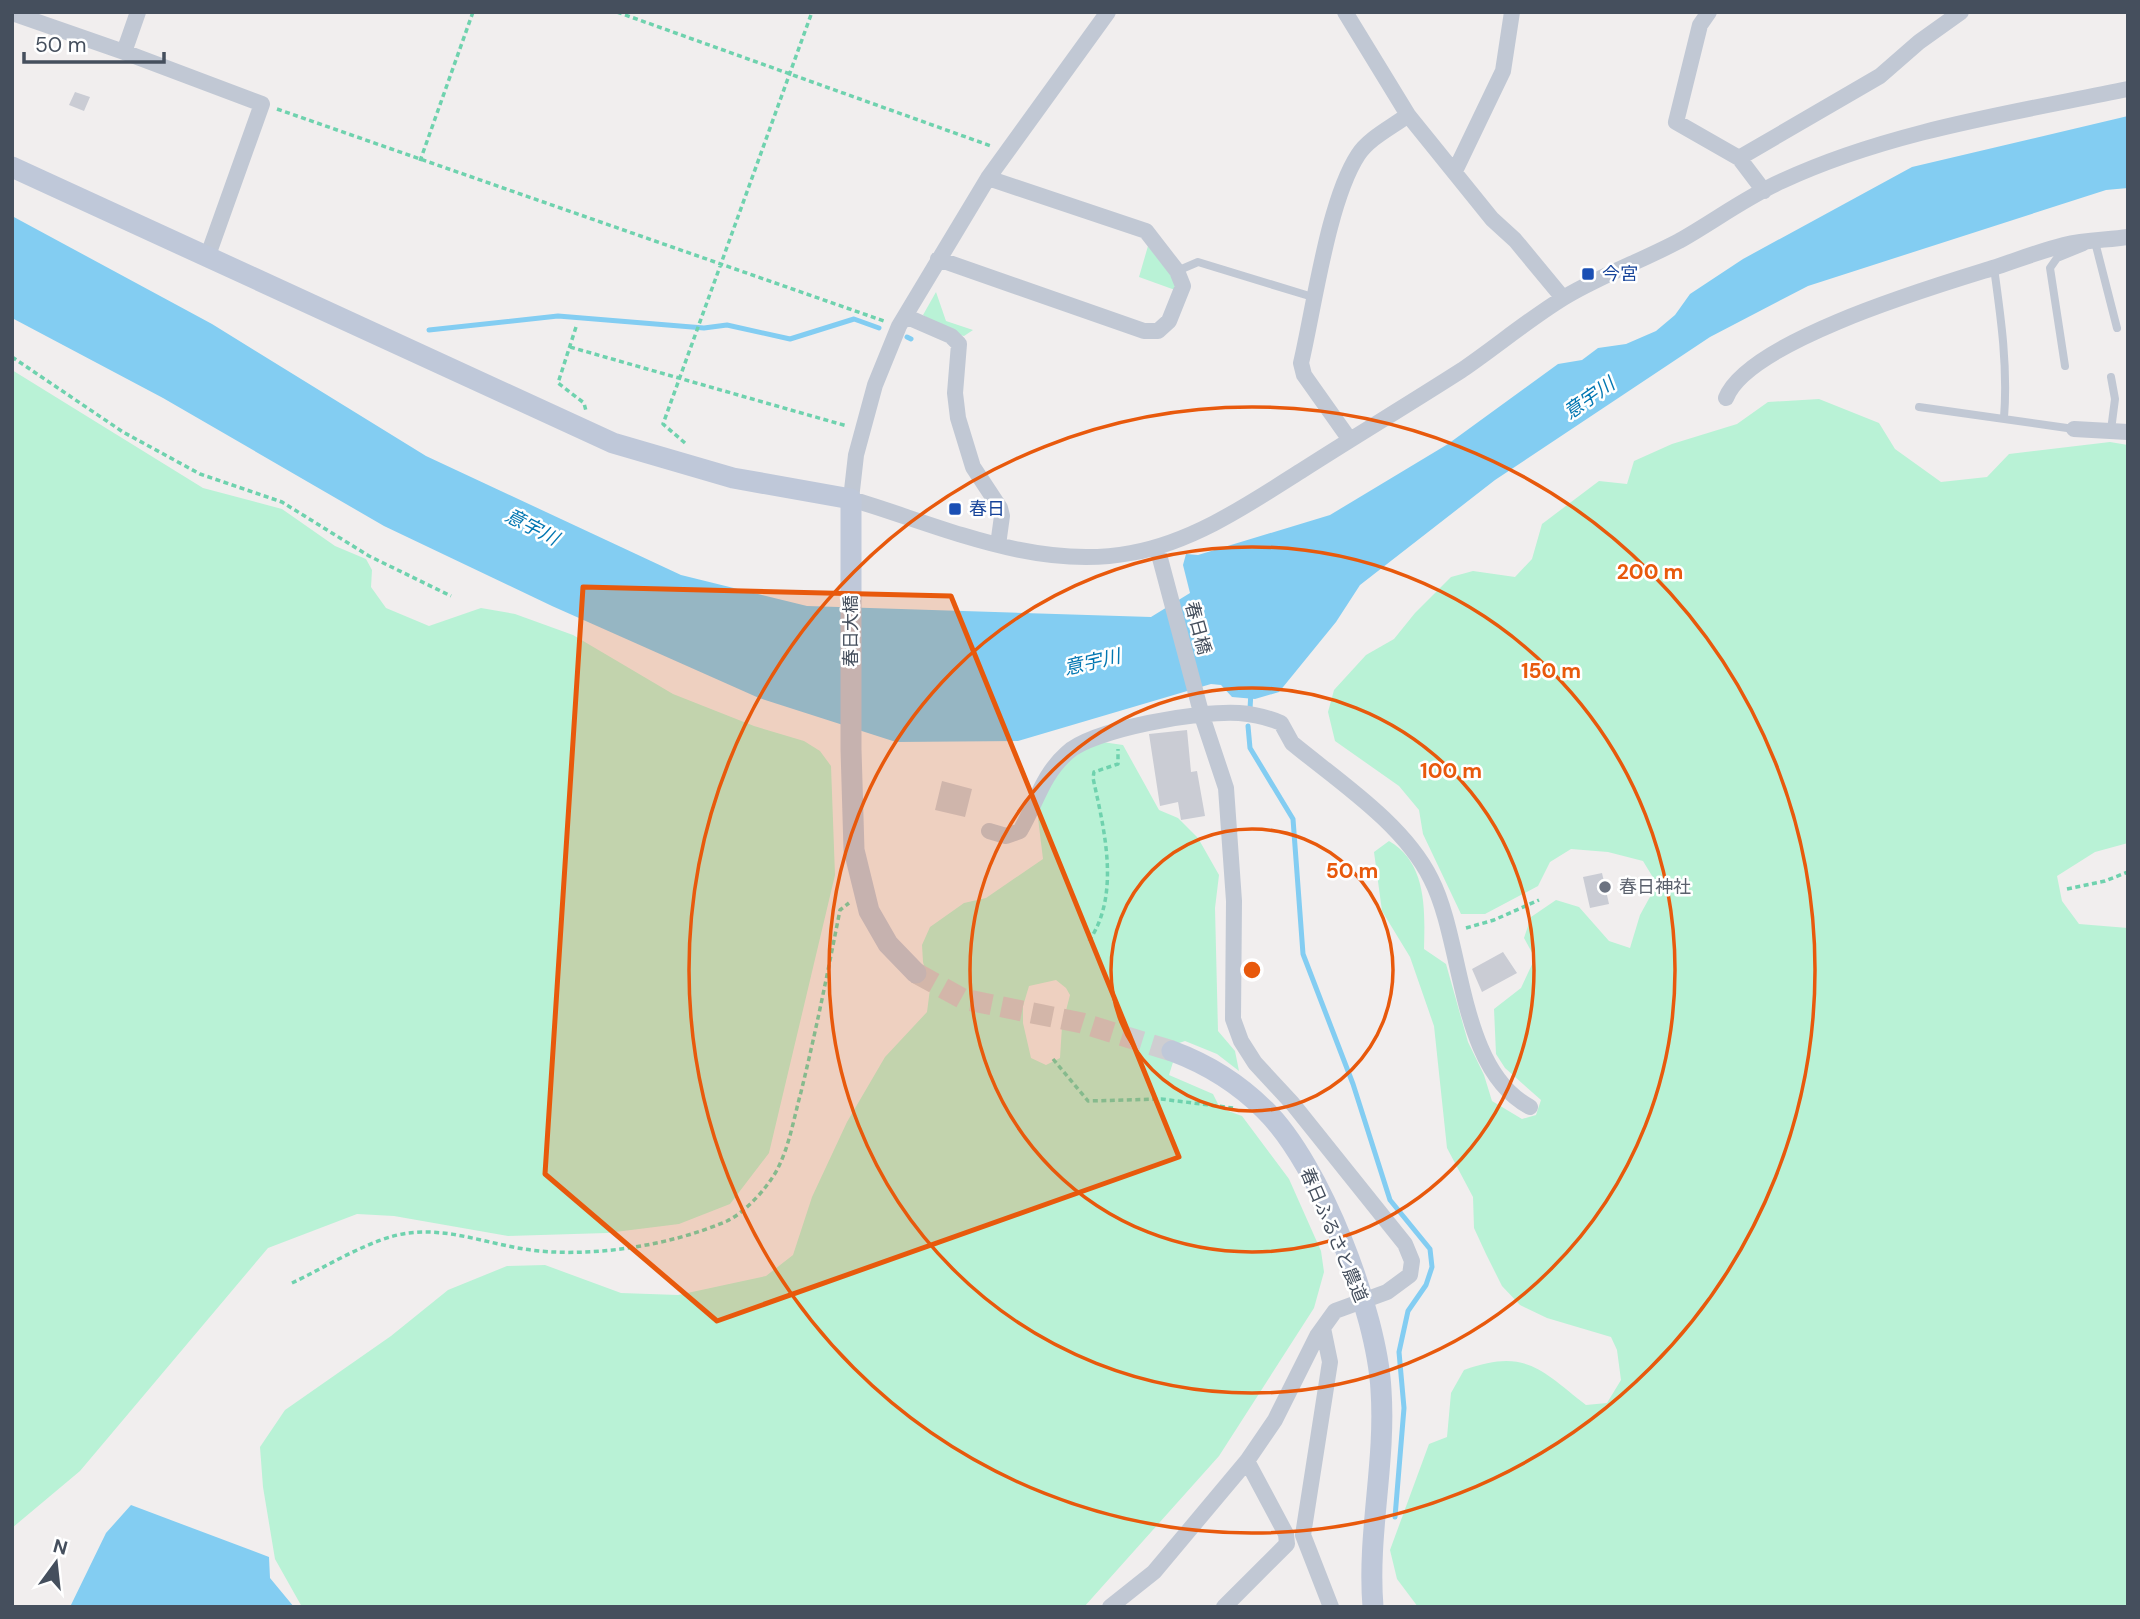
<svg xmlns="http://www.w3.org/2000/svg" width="2140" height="1619" font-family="'DM Sans','Noto Sans JP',sans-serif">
  <rect width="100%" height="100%" fill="#f1eeee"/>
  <path fill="#b9f2d6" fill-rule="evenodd" d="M1148,246l27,34v10l-36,-13z
    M936,292l10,29 27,9 -9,6 -16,-4 -25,-17z
    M12,370l191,118 79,21 53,37 31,13 6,11 -1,17 15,21 43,18 52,-18 34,6 58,21 100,59 81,32 50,15 16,10 11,15 4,109 -66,278 -39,51 -51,20 -72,9 -99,3 -114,-20 -37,-2 -89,34 -188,223 -68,57z
    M1819,399l60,24 16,26 46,33 46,-5 22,-23 101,-12 18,3v398l-33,9 -38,24 5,25 17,23 49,4v679h-710l-21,-28 -7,-29 39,-106 18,-7 4,-44 13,-23c61,-22 76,-1 122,35l21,-2 14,-23 -4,-30 -6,-13 -64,-19 -27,-13 -18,-19 -16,-32 -12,-26 -1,-31 -26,-49 -13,-122 -24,-69 -28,-46 -8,-59 15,-11c38,22 36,69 35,108l22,15 22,78 16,33 8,26 30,18 14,-4 5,-15 -36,-32 -9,-14 -2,-45 27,-21 14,-30 -11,-20 7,-21 25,-17 23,7 30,34 21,7 10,-33 17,-31 -14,-23 -35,-9 -37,-3 -21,13 -12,24 -53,28h-24l-38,-80 -4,-24 -20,-24 -64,-45 -7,-29 6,-22 32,-35 28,-16 21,-26 36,-36 22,-6 42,6 17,-18 10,-35 57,-43 28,3 7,-23 38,-17 65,-20 31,-22z
    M1095,741l28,4 36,65 19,8 20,20 21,37 -4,33 3,123 17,20 4,20 -22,-17 -32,-13 -6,2 -10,32 44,19 7,14 22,8 47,63 32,72 3,21 -10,36 -95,148 -135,151h-782l-27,-48 -12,-72 -3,-40 25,-37 106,-74 57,-46 59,-24 38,-1 76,28 57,2 88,-19 27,-21 19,-58 35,-75 38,-65 42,-45 3,-23 -7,-27 -1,-17 8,-18 34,-24 22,-5 57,-39 -6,-49 19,-39zM1056,980l10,8 4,7 -8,31 -2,32 -14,7 -15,-7 -8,-35v-17l6,-20z"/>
  <path fill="#83cdf2" d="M2128,116v72l-22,2 -298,96 -98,51 -215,143 -135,105 -24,37 -57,70 -24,7 -23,-2 -11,-12 -10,-1 -193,57 -122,1 -137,-44 -207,-92 -168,-80 -221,-128 -151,-80v-102l200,108 214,132 255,119 126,31 344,11 39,-24 -7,-28 3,-11 12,1 132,-40 118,-71 110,-80 24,-4 16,-12 28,-4 30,-13 19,-16 15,-21 53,-35 169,-92z
    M131,1505l138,52 1,21 24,29h-224l36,-74z"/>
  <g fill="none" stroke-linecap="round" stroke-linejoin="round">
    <path stroke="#83cdf2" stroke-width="5" d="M429,330l129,-14 146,12 23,-3 63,14 64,-20 25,9
      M907,337l4,2
      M1250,709l1,-18
      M1248,726l2,22 43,71 10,135 50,130 37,116 40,49 2,18 -6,18 -18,26 -9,41 5,56 -9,109"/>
  </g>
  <path fill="#caccd4" d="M75,92l15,5 -6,14 -15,-6z
    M1187,730l4,42 6,-1 8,45 -24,4 -3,-18 -18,4 -11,-72z
    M942,781l30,8 -7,28 -30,-7z
    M1602,873l7,31 -19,4 -7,-31z
    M1503,952l14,21 -35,19 -10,-23z"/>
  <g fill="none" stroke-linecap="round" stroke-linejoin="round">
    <path stroke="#cfced1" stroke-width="21" stroke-dasharray="21 10" stroke-linecap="butt" d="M916,973l47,26 119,24 90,28"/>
    <path stroke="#6fd2ae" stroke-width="3.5" stroke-dasharray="5 3.5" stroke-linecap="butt" d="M617,12l374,134
      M277,109l607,212
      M420,161l53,-149
      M576,327l-18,56 26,20 2,8
      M570,347l277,79
      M12,357l111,75 77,42 82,28 87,54 82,40
      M685,443l-22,-19 149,-412
      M2067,889l38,-8 23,-9
      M1466,928l28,-8 45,-20
      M1089,941c32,-47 15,-112 4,-163l1,-6 24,-8v-15
      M1053,1059l35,42 73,-2 72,9
      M292,1283c34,-16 81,-46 117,-50 39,-5 77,10 115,16 62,10 146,-3 203,-28 19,-9 42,-35 51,-53 12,-24 16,-51 23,-76 15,-61 27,-121 39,-182l9,-7"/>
    <path stroke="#c1c8d4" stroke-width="8" d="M2095,242l22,86
      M1994,268c7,50 14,99 10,150
      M1177,271l21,-9 118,36
      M2065,366l-15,-98 7,-10 27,-11
      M2111,377l4,22 -4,31
      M1919,407l155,22"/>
    <path stroke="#c1c8d4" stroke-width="16" d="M138,12l-14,40 138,52 -55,154
      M1108,12l-120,166 -89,148 -24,59 -19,70 -5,44c90,27 185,72 280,54 62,-11 118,-49 170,-82 53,-34 108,-67 161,-101 35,-24 67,-51 103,-73 37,-22 76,-36 114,-56 34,-19 67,-44 103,-60 108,-50 230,-68 346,-92
      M1345,12l63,103 84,104 23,21 48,58
      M1709,12l-9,13 -24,97 63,36 25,33
      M12,13l112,39
      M1739,158l141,-82 39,-34 42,-30
      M1455,171l48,-100 9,-59
      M938,259l206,72h14l11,-10 14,-35 -6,-15 -31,-40 -158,-53
      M905,316l46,20 8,8 -4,49 3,25 15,49 27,41 2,8 -4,29
      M1726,398c22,-57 209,-112 267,-130 24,-8 47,-17 71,-23 21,-5 43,-5 64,-8
      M2074,429l54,3
      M1350,440l-46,-65 -3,-12c13,-55 27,-162 57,-208 11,-17 34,-28 50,-40
      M989,831l17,5 14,-5c16,-27 22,-56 47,-78 25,-24 136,-43 172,-40 14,1 28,4 42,10l11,20c46,38 112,81 139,136 33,64 27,190 99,228
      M1323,1328l7,34 -27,173 28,72
      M1110,1607l44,-35 93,-111 28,-41 42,-84 18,-25 52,-19 23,-17 2,-14 -7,-17 -113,-141 -37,-40 -14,-22 -8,-22 1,-118 -8,-113 -24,-72 -45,-169
      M1224,1607l63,-63 -1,-10 -39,-73"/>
    <path stroke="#bfc8d9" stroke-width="21" d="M12,167l601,276 120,35 118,21v250l3,101 15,61 19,33 28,29
      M1172,1051c35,13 67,33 93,59 56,55 112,203 116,280 5,73 -14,144 -8,217"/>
  </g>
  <path fill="#e8590c" fill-opacity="0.2" stroke="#e8590c" stroke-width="5" stroke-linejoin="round" d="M583,587l368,9 228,561 -462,164 -172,-147z"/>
  <g fill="none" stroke="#e8590c" stroke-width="3.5">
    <circle cx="1252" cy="970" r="141"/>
    <circle cx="1252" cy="970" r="282"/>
    <circle cx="1252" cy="970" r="423"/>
    <circle cx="1252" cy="970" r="563"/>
  </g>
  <g fill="#1a4fb4" stroke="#fff" stroke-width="2.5">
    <rect x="1581" y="267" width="14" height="14" rx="3.5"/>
    <rect x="948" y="502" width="14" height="14" rx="3.5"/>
  </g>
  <circle fill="#6b7280" stroke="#fff" stroke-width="2.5" cx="1605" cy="887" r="7"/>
  <g text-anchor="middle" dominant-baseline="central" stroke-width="5" stroke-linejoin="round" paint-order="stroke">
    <g font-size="18" fill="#164399" stroke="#fff" text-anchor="start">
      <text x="1602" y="274">今宮</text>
      <text x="969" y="509">春日</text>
    </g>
    <g font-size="18" fill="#454f5d" stroke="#fff">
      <text transform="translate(1198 628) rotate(75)">春日橋</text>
      <text transform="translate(851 631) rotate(-90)">春日大橋</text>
      <text transform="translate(1334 1235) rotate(67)">春日ふるさと農道</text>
    </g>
    <g font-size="18" fill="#5b616d" stroke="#fff" text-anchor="start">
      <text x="1619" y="887">春日神社</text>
    </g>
    <g font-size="19" font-style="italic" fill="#0377b2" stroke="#fff">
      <text transform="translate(1589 398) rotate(-35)">意宇川</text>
      <text transform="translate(532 527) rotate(27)">意宇川</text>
      <text transform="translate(1092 662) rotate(-13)">意宇川</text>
    </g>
  </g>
  <circle cx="1252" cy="970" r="10" fill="#e8590c" stroke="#fff" stroke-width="3.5"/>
  <g font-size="21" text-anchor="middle" font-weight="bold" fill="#e8590c" stroke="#fff" stroke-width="5" stroke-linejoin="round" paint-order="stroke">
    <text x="1650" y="579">200 m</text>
    <text x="1551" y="678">150 m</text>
    <text x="1451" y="778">100 m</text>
    <text x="1352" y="878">50 m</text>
  </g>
  <rect width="2140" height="1619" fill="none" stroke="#454f5d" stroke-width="28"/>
  <g transform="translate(56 1563) rotate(15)" stroke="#ffffff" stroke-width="5" paint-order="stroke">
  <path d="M0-5L12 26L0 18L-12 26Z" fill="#454f5d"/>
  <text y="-10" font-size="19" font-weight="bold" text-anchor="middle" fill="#454f5d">N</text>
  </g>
  <path d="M24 52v10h140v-10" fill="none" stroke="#454f5d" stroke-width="3.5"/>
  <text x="35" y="52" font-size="21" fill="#454f5d" stroke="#ffffff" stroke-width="5" paint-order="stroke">50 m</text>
</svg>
